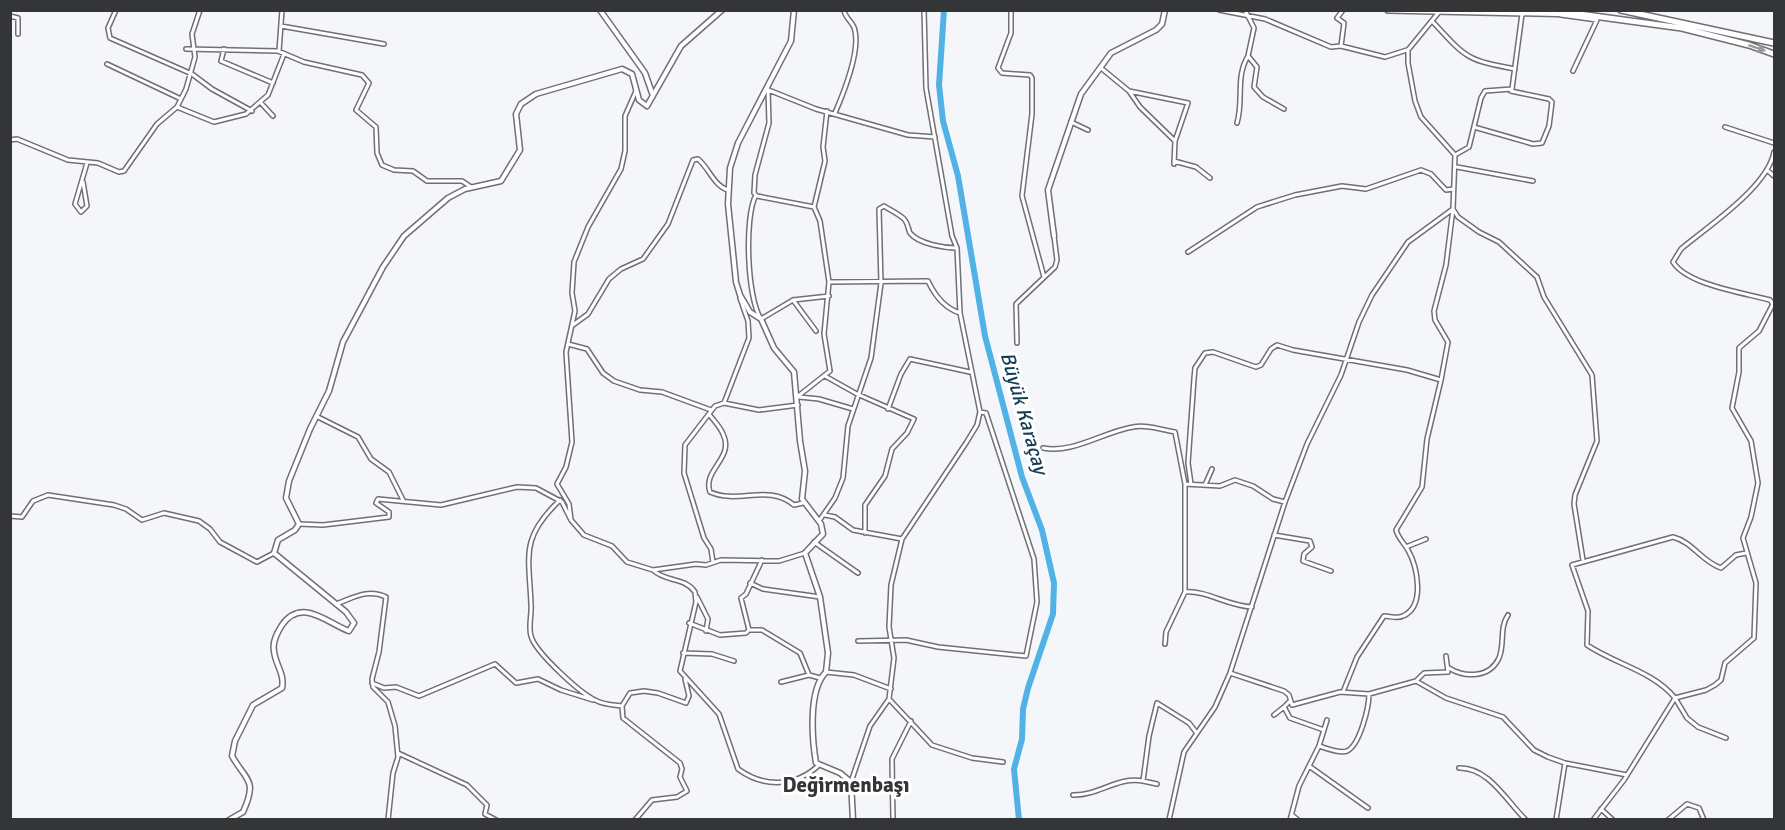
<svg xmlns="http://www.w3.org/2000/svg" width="1785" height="830" font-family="Signika,sans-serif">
  <rect width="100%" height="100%" fill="#f5f6fa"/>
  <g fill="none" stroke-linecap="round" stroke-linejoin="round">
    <path stroke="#51b2e5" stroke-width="6" d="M944,10l-5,75 4,36 15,55 27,160 37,141 20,53 12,53 -1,31 -25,74 -5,21 -1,30 -8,30 5,51"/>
    <defs>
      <path id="minor" d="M116,10l-8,18 2,10 82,36 20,15 40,22
        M1011,10v23l-13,35 4,5 28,2 2,3v36l-10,82 22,81
        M1219,10l46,9 66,28 10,-1 44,11 22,-7
        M1245,10l9,18 -6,28 9,11 -3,20 9,10 21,12
        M1561,15l36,5 -24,51
        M10,16l8,2v16
        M1432,21c34,37 34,39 83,48
        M281,26l103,18
        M1341,46l3,-23 -7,-5 6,-8
        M186,49l92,2 26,11 58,13 7,8 -13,27 20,17 1,26 5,12 12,5 19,1 14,10h35l9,6
        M224,49l-3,12 52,22
        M279,51l3,-41
        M107,64l74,35
        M1101,68l28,23 11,16 35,34
        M766,89l50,20 92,26 27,2
        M768,90l1,33 -14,52 -1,18 3,3 57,11
        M1129,91l59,12 -13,38 -1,23
        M261,103l12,13
        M177,107l37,15 32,-8 22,-19 16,-41
        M835,113c9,-21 25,-60 20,-82 -1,-9 -10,-12 -11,-21
        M1071,122l17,8
        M1237,123c7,-24 -2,-45 11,-67
        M1474,127l59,17 9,-1 7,-17 3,-24 -3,-3 -38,-8
        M1725,127l49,16
        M10,140l7,-1 51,21 30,3 21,9 5,-1 33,-47 20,-17 9,-18 9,-32 -3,-23 8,-24
        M1455,155l14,-8 12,-49 4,-7 27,-2 10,-75
        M1174,161l22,6 14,11
        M1457,167l76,14
        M1768,171l6,5
        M83,182l4,24 -6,6 -6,-8 12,-41
        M756,195c-12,21 -9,104 5,124l32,-19 36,-4
        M1188,252l69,-45 38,-12 47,-9 24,3 55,-19 10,4 15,16 7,-1
        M829,282l99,-1c7,15 16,27 32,32
        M793,300l23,31
        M573,325l15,-11 21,-35 12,-10 22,-10 25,-35 25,-64 5,-1c11,9 16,27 30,31
        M1017,343l-1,-39 39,-37 2,-7 -3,-24
        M568,344l19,5 16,24 11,8 26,9 22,2 49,18
        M825,376l32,18 57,25 -7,14 -15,16 -7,27 -20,29v28
        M1441,380l7,-38 -13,-22 -1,-9 12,-46 7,-56 5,8 21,15 20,10 38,35 7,20 48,78 5,66 -22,54 -1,9 9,56
        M797,397l33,-26 -6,-37 5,-52 -9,-61 -6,-14 11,-46 -2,-14 4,-36
        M799,397l20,2 34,10
        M724,403l25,-65 -1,-17 -8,-23
        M888,409l13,-35 9,-15 60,13
        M709,414c4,6 11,12 14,20 12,24 -21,36 -13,58 29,13 58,-9 84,13l9,-2
        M318,417l40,20 13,22 18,13 14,28
        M1043,448c30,6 60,-16 90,-21 13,-3 29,3 42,5l10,52 35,2 15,-6 18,6 20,13 12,3
        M1191,484l-3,-21 6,-84 1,-11 10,-15 8,-1 43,15 5,-2 10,-16 6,-4 16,5 114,20 34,10 -14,59 -5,48 -26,43c2,8 8,13 12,20 9,16 18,56 -5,66 -6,3 -13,0 -19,0l-27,41 -14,35
        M1205,485l7,-16
        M560,500c-40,38 -31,55 -29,104 1,10 -3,23 0,32 4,16 49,57 64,64 9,5 18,5 27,6l8,-13 14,-2 14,2 28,10 3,-7 -4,-17
        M825,515l10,2 18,13 49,9
        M10,516l12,1 11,-16 15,-6 66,10 12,4 16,11 22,-7 35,8 11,8 10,13 37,20 17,-9
        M571,520l-2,-16 -12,-20 9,-17 6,-25 -6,-90 9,-41 -3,-18 2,-31 14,-35 33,-58 4,-18v-35l11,-25
        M819,521l16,-23 8,-20 5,-52 23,-68 10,-75 -2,-74 5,-3c6,4 15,8 20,13 4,4 4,10 6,14 9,11 34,15 47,15
        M299,524l24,1 66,-8v-5l-13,-9 2,-4 63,6 76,-18 19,1 26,14 9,18 13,15 28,11 15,16 26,8
        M1274,535l36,6 2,6 -8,7 -1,7 28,10
        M814,542l44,31
        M1406,547l20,-8
        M805,553l-26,8 -58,-1 -15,5 -10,-1 -43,6c12,12 32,7 42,22l1,10 -16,69 39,43 19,55c26,19 58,18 81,-4
        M762,560l-16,34 -5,4 8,32h13l38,23 9,22 11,3
        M713,562l-2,-13 -7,-11 -20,-65 1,-28 30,-39 9,-3 35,7 39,-5
        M750,583l13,6 57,8
        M1185,592c21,-2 43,14 67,15
        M697,597l11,22 -2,12
        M336,604c17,-6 32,-16 50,-7l-7,55 -7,27 1,8 15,15 7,24 3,31 -5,16 -5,47
        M689,623l31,12 26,-2 3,-3
        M858,641l48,-1 32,7 88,9 11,-54 -3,-43 -48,-146 -6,-1
        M1165,644l1,-12 19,-40v-108
        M683,653l29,1 22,7
        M1449,668c16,10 41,10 50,-10 6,-14 0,-30 9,-43
        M826,672l28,3 37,14
        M1230,673l54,18 5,4 3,10 48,-13 29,2 47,-13 8,-8 24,-1 -2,-16
        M1416,681l30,17 57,19 31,33 14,7 17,6 62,12
        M781,682l28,-7
        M372,683l12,5 12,-1 23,9 76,-32 21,19 22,-4 23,11 32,10
        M889,699l43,46 40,13 31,4
        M1290,701l-6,6 6,11 34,12
        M622,706l1,12 57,45 2,6 -2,8 7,14 -10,6 -25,3 -17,20
        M1274,715l10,-8
        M1726,738l-28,-11 -11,-9 -12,-20 31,-8 9,-5 6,-5 4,-17 29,-25 2,-55 -13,-45 8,-21 7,-34 -7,-42 -19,-33 7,-36v-24l20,-17 14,-27 -3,-4c-25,-7 -83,-15 -97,-38l8,-13c26,-22 87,-62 93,-97
        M1319,746l8,-26
        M398,753l69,32 20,20 -2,9 11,6
        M1309,766l59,42
        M1459,768c30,-1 48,34 67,52
        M1143,781l14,3
        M851,782l19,-56 19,-27 5,-41 -5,-31 2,-42 11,-46 64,-96 11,-18 3,-13 -20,-99 -3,-65 -5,-12 -26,-148 -2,-78
        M1073,795c25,1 45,-19 70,-14l6,-45 8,-33 32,20 7,9
        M1601,809l12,11
        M1292,815l6,5
        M893,820l-1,-61 19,-38
        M1169,820l15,-68 31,-45 15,-34 55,-171 22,-58 34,-69 18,-53 13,-27 36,-53 45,-33 2,-54 -34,-38 -6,-16 -7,-38v-13l31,-38
        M1290,820l9,-34 20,-40c7,2 21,8 28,5 13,-6 22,-44 22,-57
        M1556,820l9,-57
        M1593,820l31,-40 51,-82c-22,-27 -60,-34 -88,-53l1,-34 -16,-46 101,-28c20,5 29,25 48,31l15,-13 10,-2
        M1668,820l19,-16 12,4 5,12"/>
      <path id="tertiary" d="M600,10l45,63 7,20
        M794,10l-3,31 -53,102 -8,25 -2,36 8,78 4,13 10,17 11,7 13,29 20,24 6,69 5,30 -3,28 19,25 2,10 -18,19 15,44 8,56 -2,19c-18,18 -14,67 -10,91l24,10 11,9 2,38
        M1054,236l-6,-46 33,-96 30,-41 45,-23 6,-6 3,-14
        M229,820l14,-8c15,-33 3,-31 -11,-56l3,-15 18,-36 29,-17c3,-14 -7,-24 -8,-37 -2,-9 3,-18 8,-26 20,-28 45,-2 67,6l5,-8 -8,-11 -72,-59 4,-13 17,-10 4,-6 -13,-26 3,-17 21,-52 19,-38 14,-49 40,-75 21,-31 44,-38 17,-9 36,-8 19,-31 -4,-36 5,-10 15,-10 86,-25 10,5 7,26 8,6 34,-60 41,-36"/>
      <path id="trunk" d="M1388,10l191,4 103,14 67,17 25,9
        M1621,10l153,33"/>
    </defs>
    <use href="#minor" stroke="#6f7073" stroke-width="6"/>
    <use href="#tertiary" stroke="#6f7073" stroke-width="7"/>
    <use href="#trunk" stroke="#6f7073" stroke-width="8"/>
    <use href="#minor" stroke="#fff" stroke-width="3"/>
    <use href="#tertiary" stroke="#fff" stroke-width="4"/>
    <use href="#trunk" stroke="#fff" stroke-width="5"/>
  </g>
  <defs><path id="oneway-solid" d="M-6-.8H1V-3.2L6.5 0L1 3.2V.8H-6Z" transform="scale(1.5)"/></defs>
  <use fill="#9a9a9a" href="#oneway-solid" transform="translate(1757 48) rotate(18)"/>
  <g text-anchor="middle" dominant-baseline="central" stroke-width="6" stroke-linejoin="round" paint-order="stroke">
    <g font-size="20" font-style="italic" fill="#123d52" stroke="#fff">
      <text transform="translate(1024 413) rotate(74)">Büyük Karaçay</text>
    </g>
    <g font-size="21" font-weight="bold" fill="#343536" stroke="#fff">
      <text x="846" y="785">Değirmenbaşı</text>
    </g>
  </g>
  <rect width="1785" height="830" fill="none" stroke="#343536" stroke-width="24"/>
</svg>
